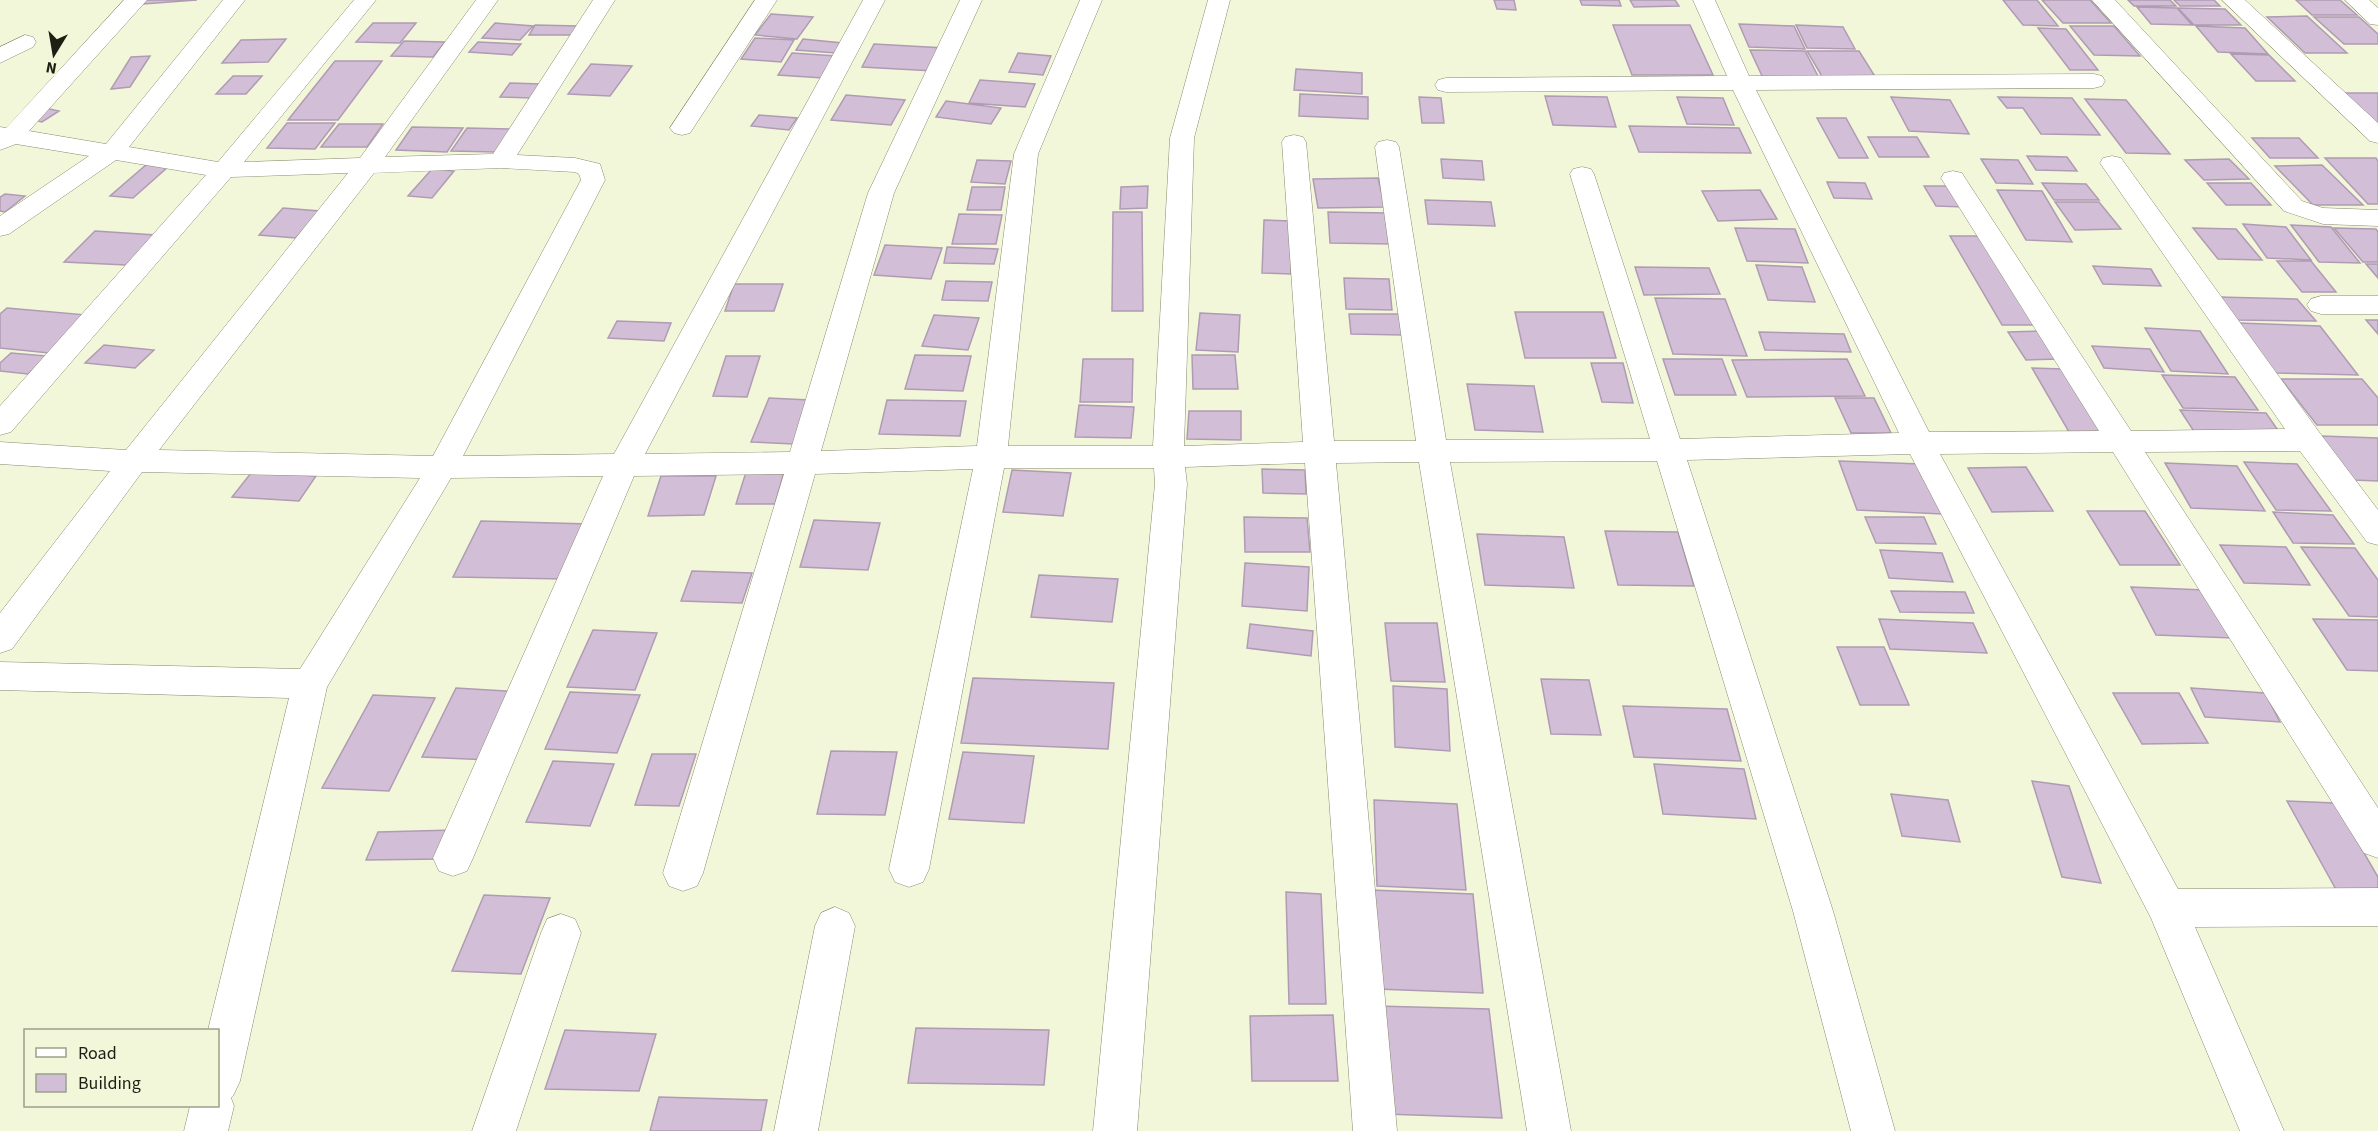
<svg xmlns="http://www.w3.org/2000/svg" width="2378" height="1131" font-family="'Source Sans 3',sans-serif">
  <rect width="100%" height="100%" fill="#f3f7d9"/>
  <path fill="#d2bed7" stroke="#af9cb3" stroke-width="1.5" d="M146,0h51l-53,4z
    M1494,0h20l2,10 -19,-1z
    M1580,0h39l2,6 -39,-1z
    M1630,0h45l4,6 -45,1z
    M2003,0h34l21,26 -35,-1z
    M2042,0h48l21,23h-48z
    M2128,0h42l6,6h-42z
    M2174,0h40l6,6h-40z
    M2296,0h44l17,15h-45z
    M2137,7l40,1 15,17 -41,-1z
    M2178,8l47,1 16,16h-47z
    M771,14l42,3 -16,22 -42,-4z
    M2307,16l40,37h-42l-38,-36z
    M2314,17h45l19,17v10h-34z
    M373,23h43l-16,20 -44,-1z
    M495,23l38,3 -13,14 -38,-2z
    M1739,24l55,2 11,23 -56,-2z
    M535,25l43,1 -6,9h-43z
    M1613,25h77l23,50h-81z
    M1796,25l47,2 12,22 -48,-1z
    M2070,26h44l26,30 -46,-1z
    M2196,26l49,2 23,26 -50,-2z
    M2038,28l28,1 32,41h-28z
    M755,38l39,2 -13,22 -40,-3z
    M286,39l-18,23 -46,1 19,-23z
    M803,39l39,4 -6,10 -40,-3z
    M404,41l41,1 -12,15 -42,-1z
    M478,42l43,2 -9,11 -43,-3z
    M874,44l71,4 -11,23 -72,-4z
    M1750,50l55,1 14,27h-56z
    M1807,51h52l17,27h-53z
    M792,53l44,3 -13,22 -45,-3z
    M1018,53l33,3 -8,19 -34,-3z
    M2231,54l38,1 26,26h-39z
    M150,56l-20,31 -19,2 20,-32z
    M335,61h47l-44,59h-50z
    M591,64l41,2 -22,30 -42,-2z
    M1296,69l66,4v21l-68,-4z
    M233,76h29l-16,18h-30z
    M980,80l55,4 -10,23 -56,-4z
    M510,83l31,1 -9,14 -32,-1z
    M2343,93h35v34z
    M1300,94l68,3v22l-69,-3z
    M846,95l59,5 -14,25 -60,-5z
    M1545,96l62,1 9,30 -63,-2z
    M1419,97l22,1 3,25h-22z
    M1677,97l46,1 11,27 -47,-1z
    M1891,97l59,3 19,34 -60,-3z
    M1998,97l74,1 28,37 -59,-1 -18,-26h-16z
    M2085,99l41,1 44,54 -44,-1z
    M946,101l55,7 -10,16 -55,-7z
    M45,108l14,3 -17,11 -14,-3z
    M759,115l38,3 -8,12 -38,-4z
    M1817,118h29l22,40h-29z
    M287,123h48l-20,26 -48,-1z
    M339,124h44l-16,23h-46z
    M1629,126l110,2 12,25 -112,-1z
    M412,127l51,1 -16,24 -51,-2z
    M467,128l45,1 -15,23 -46,-1z
    M1868,137h49l12,20h-50z
    M2252,138h47l19,20h-48z
    M2027,156l40,1 10,14 -41,-1z
    M2325,158h51l2,3v43h-10z
    M1441,159l41,2 2,19 -41,-2z
    M1981,159l37,1 15,24 -37,-1z
    M2229,159l20,20 -45,1 -19,-20z
    M977,160l34,1 -6,23 -34,-2z
    M147,164l22,2 -36,32 -23,-2z
    M2322,165l41,40h-50l-38,-39z
    M432,169l22,2 -22,27 -24,-2z
    M1378,178l7,29 -67,1 -5,-29z
    M1827,182l38,1 7,16 -38,-1z
    M2042,183l44,1 13,16h-45z
    M2207,183h44l20,22h-45z
    M1148,186l-1,22 -27,1 1,-22z
    M1924,186h27l13,21 -28,-1z
    M972,187h33l-4,23h-34z
    M1760,190l17,29 -59,2 -16,-30z
    M1997,190l45,1 30,51 -46,-2z
    M5,194l20,2 -20,16 -5,-1v-14z
    M1425,200l66,2 4,24 -67,-2z
    M2055,202h44l22,27 -46,1z
    M283,208l36,3 -23,27 -37,-3z
    M1113,212h29l1,99h-31z
    M1328,212l61,1 3,31 -62,-1z
    M959,214l43,1 -6,29h-44z
    M1264,220l27,1v53l-29,-1z
    M2243,224l43,3 25,33 -44,-2z
    M2291,225l40,2 29,36 -41,-1z
    M1735,228l60,1 13,34 -61,-2z
    M2193,228l43,1 26,31 -44,-1z
    M2334,228l42,1 2,3v30h-15z
    M95,231l60,4 -29,30 -62,-3z
    M1950,236h29l55,89h-32z
    M885,245l57,3 -11,31 -57,-4z
    M947,247l51,2 -4,15 -50,-1z
    M2277,261h34l25,31h-34z
    M2366,264h12v14z
    M1756,265l46,2 13,35 -47,-2z
    M2093,266l58,3 10,17 -58,-2z
    M1635,267l74,1 11,26 -76,1z
    M1344,278l45,1 3,31 -46,-1z
    M946,281l46,1 -4,19 -46,-1z
    M734,284h49l-9,27h-49z
    M2219,297l78,2 19,22 -81,-1z
    M1655,298l70,1 22,57 -74,-2z
    M7,308l80,7 -38,38 -49,-5v-34z
    M1515,312h88l13,46h-91z
    M1200,313l40,2 -2,37 -42,-2z
    M1349,314h50l3,21 -51,-1z
    M934,315l45,3 -11,32 -46,-4z
    M2366,320h12v14z
    M617,321l54,2 -7,18 -56,-3z
    M2239,323l81,3 38,49 -84,-2z
    M2145,328l55,3 28,43 -57,-3z
    M2039,331l19,28 -32,1 -18,-28z
    M1759,332l85,2 7,18 -86,-2z
    M104,345l50,5 -19,18 -50,-5z
    M2092,346l58,3 14,23 -60,-4z
    M11,353l36,3 -19,18 -28,-3v-8z
    M915,355l56,1 -8,35 -58,-2z
    M1192,355h43l3,34h-45z
    M726,356h34l-13,41 -34,-1z
    M1083,359h50l-1,43h-52z
    M1663,359h59l14,36h-61z
    M1847,359l18,37 -118,1 -15,-37z
    M1591,363h32l10,40 -31,-1z
    M2032,368l31,1 39,63h-33z
    M2162,375l73,2 23,33 -75,-2z
    M2281,379h81l16,19v27h-61z
    M1467,384l67,2 9,46 -68,-2z
    M769,398l40,2 -16,44 -42,-2z
    M1835,398h39l17,35h-40z
    M887,400l79,1 -6,35 -81,-2z
    M1079,405l55,2 -3,31 -56,-1z
    M2180,410l86,3 18,26 -87,-3z
    M1189,411h52v29l-54,-1z
    M2321,436l57,2v43l-24,-1z
    M1839,461l82,3 21,50 -85,-4z
    M2244,462l53,2 34,47 -55,-1z
    M2165,463l72,3 28,45 -74,-3z
    M2026,467l27,44 -61,1 -24,-44z
    M1262,469l43,1 1,24 -43,-1z
    M1012,470l59,3 -8,43 -60,-4z
    M746,472h38l-9,32h-39z
    M251,473l65,3 -17,25 -67,-4z
    M661,476h55l-12,39 -56,1z
    M2087,511h58l35,54h-60z
    M2273,512l60,3 21,29 -61,-1z
    M1244,517l63,1 3,34h-65z
    M1865,517h59l12,27 -60,-1z
    M814,520l66,3 -12,47 -68,-3z
    M481,521l108,3 -23,55 -113,-2z
    M1605,531l73,1 16,54 -76,-1z
    M1477,534l87,3 10,51 -89,-3z
    M2220,545l66,2 24,38 -66,-2z
    M2301,547l54,1 23,32v37l-29,-1z
    M1880,550l62,3 11,29 -64,-4z
    M1245,563l64,4 -2,44 -65,-5z
    M692,571l60,2 -10,30 -61,-2z
    M1039,575l79,4 -6,43 -81,-5z
    M2131,587l74,3 27,48 -76,-3z
    M1891,591l74,1 9,21 -74,-1z
    M1879,619l94,4 14,30 -97,-4z
    M2313,619l65,1v51l-31,-1z
    M1385,623h52l8,59 -54,-1z
    M1250,624l63,7 -2,25 -64,-8z
    M593,630l64,3 -22,57 -68,-3z
    M1837,647h47l25,58h-49z
    M973,678l141,5 -6,66 -147,-6z
    M1541,679l48,1 12,55 -50,-1z
    M1393,686l54,3 3,62 -55,-4z
    M456,688l66,4 -32,68 -68,-3z
    M2191,688l74,5 15,29 -75,-5z
    M570,692l70,3 -23,58 -72,-4z
    M2113,693h66l29,50 -66,1z
    M373,695l62,3 -46,93 -67,-3z
    M1623,706l104,3 14,52 -107,-4z
    M831,751l66,1 -12,63 -68,-1z
    M963,752l71,4 -10,67 -75,-4z
    M652,754h44l-17,52 -44,-1z
    M553,761l61,3 -24,62 -64,-4z
    M1654,764l90,5 12,50 -93,-5z
    M2032,781l37,5 32,97 -39,-6z
    M1891,794l57,6 12,42 -58,-6z
    M1374,800l83,4 9,86 -89,-4z
    M2287,801l48,2 43,74v18l-40,-2z
    M453,830l-11,29 -76,1 12,-28z
    M1371,890l102,4 10,99 -107,-4z
    M1286,892l35,2 5,110h-37z
    M484,895l66,3 -29,76 -69,-3z
    M1376,1006l113,3 13,109 -118,-4z
    M1333,1015l5,66h-86l-2,-65z
    M916,1028l133,2 -5,55 -136,-2z
    M565,1030l91,4 -17,57 -94,-2z
    M659,1097l108,3 -6,31h-111z"/>
  <g fill="none" stroke-linecap="round" stroke-linejoin="round">
    <defs>
      <path id="street" d="M124,0h23l-118,131 77,13 117,-144h22l-116,147 89,15 136,-162h22l-132,162 116,-4 116,-158h22l-113,157 108,-3 100,-154h22l-98,155 58,3 25,6 5,16 -142,276 151,-2 249,-454h22l-240,454 145,-2 78,-259 92,-193h22l-88,193 -73,258 156,-5 37,-292 66,-154h22l-64,154 -30,292h145l17,-308 38,-138h22l-36,138 -10,308 119,-4 -21,-300 3,-5 9,-2 9,2 3,5 28,299h82l-41,-294 3,-5 9,-2 9,2 3,5 47,293 204,-1 -80,-265 3,-5 9,-2 9,2 3,5 86,265 219,-6 -166,-343 -287,2 -8,-2 -3,-5 3,-5 8,-2 281,-2 -34,-76h22l34,76 345,-2 8,2 3,5 -3,5 -8,2 -338,2 173,342 170,-1 -158,-253 3,-5 9,-2 9,2 3,5 166,253 154,-2 -185,-266 3,-5 9,-2 9,2 198,274 59,78v35l-11,-3 -67,-91 -155,1 233,356v50l-14,-5 -251,-401 -173,2 238,435 200,-1v38l-183,1 89,204h-44l-89,-213 -241,-464 -223,6 146,451 62,220h-44l-58,-220 -136,-450 -207,1 121,669h-44l-108,-669 -83,1 61,668h-44l-48,-668 -120,4 2,17 -50,647h-44l62,-647 -1,-16h-150l-75,401 -6,13 -14,5 -14,-5 -6,-13 84,-400 -158,5 -112,399 -6,13 -14,5 -14,-5 -6,-13 121,-399 -150,2 -161,382 -6,13 -14,5 -14,-5 -6,-13 170,-382 -152,2 -124,209 -87,394 -7,15 -2,2 3,8 -6,25h-44l6,-25h28v-76h-10l81,-332 -289,-8v-28l300,7 120,-191 -278,-6 -130,177 -12,4v-40l110,-142 -110,-7v-22l126,8 222,-277 -117,4 -220,255 -11,3v-29l206,-231 -90,-15 -107,74 -9,2v-20l89,-60 -73,-12 -16,6v-23l6,1zM501,168l74,4 4,2 2,6 -148,276 -274,-6 215,-277z
        M755,0h22l-87,133 -8,2 -8,-2 -4,-5z
        M2092,0h23l187,201 21,7 55,2v16l-55,-2 -39,-13z
        M2222,0h23l133,123v20l-8,-2z
        M2345,0h24l9,8v17l-8,-1z
        M25,35l8,2 3,5 -3,5 -33,16v-16z
        M2321,296h57v18h-57l-10,-3 -4,-6 4,-6z
        M835,907l14,6 6,13 -37,205h-44l41,-205 6,-13z
        M561,914l14,5 6,14 -65,198h-44l69,-198 6,-14z"/>
    </defs>
    <use href="#street" stroke="#878a6f" stroke-width="1"/>
    <use href="#street" fill="#fff" fill-rule="evenodd"/>
  </g>
  <rect x="24" y="1029" width="195" height="78" fill="#f3f7d9" stroke="#9da08a" stroke-width="1.5"/>
  <rect x="36" y="1048" width="30" height="9" fill="#ffffff" stroke="#9da08a" stroke-width="1.5"/>
  <text x="78" y="1059" font-size="18" fill="#1d1e14">Road</text>
  <rect x="36" y="1074" width="30" height="18" fill="#d2bed7" stroke="#9da08a" stroke-width="1.5"/>
  <text x="78" y="1089" font-size="18" fill="#1d1e14">Building</text>
  <g transform="translate(54 54) rotate(191)" stroke="#f3f7d9" stroke-width="4.5" paint-order="stroke">
  <path d="M0-4.5L10 22L0 15L-10 22Z" fill="#1d1e14"/>
  <text y="-9" font-size="16" font-weight="bold" text-anchor="middle" fill="#1d1e14">N</text>
  </g>
</svg>
